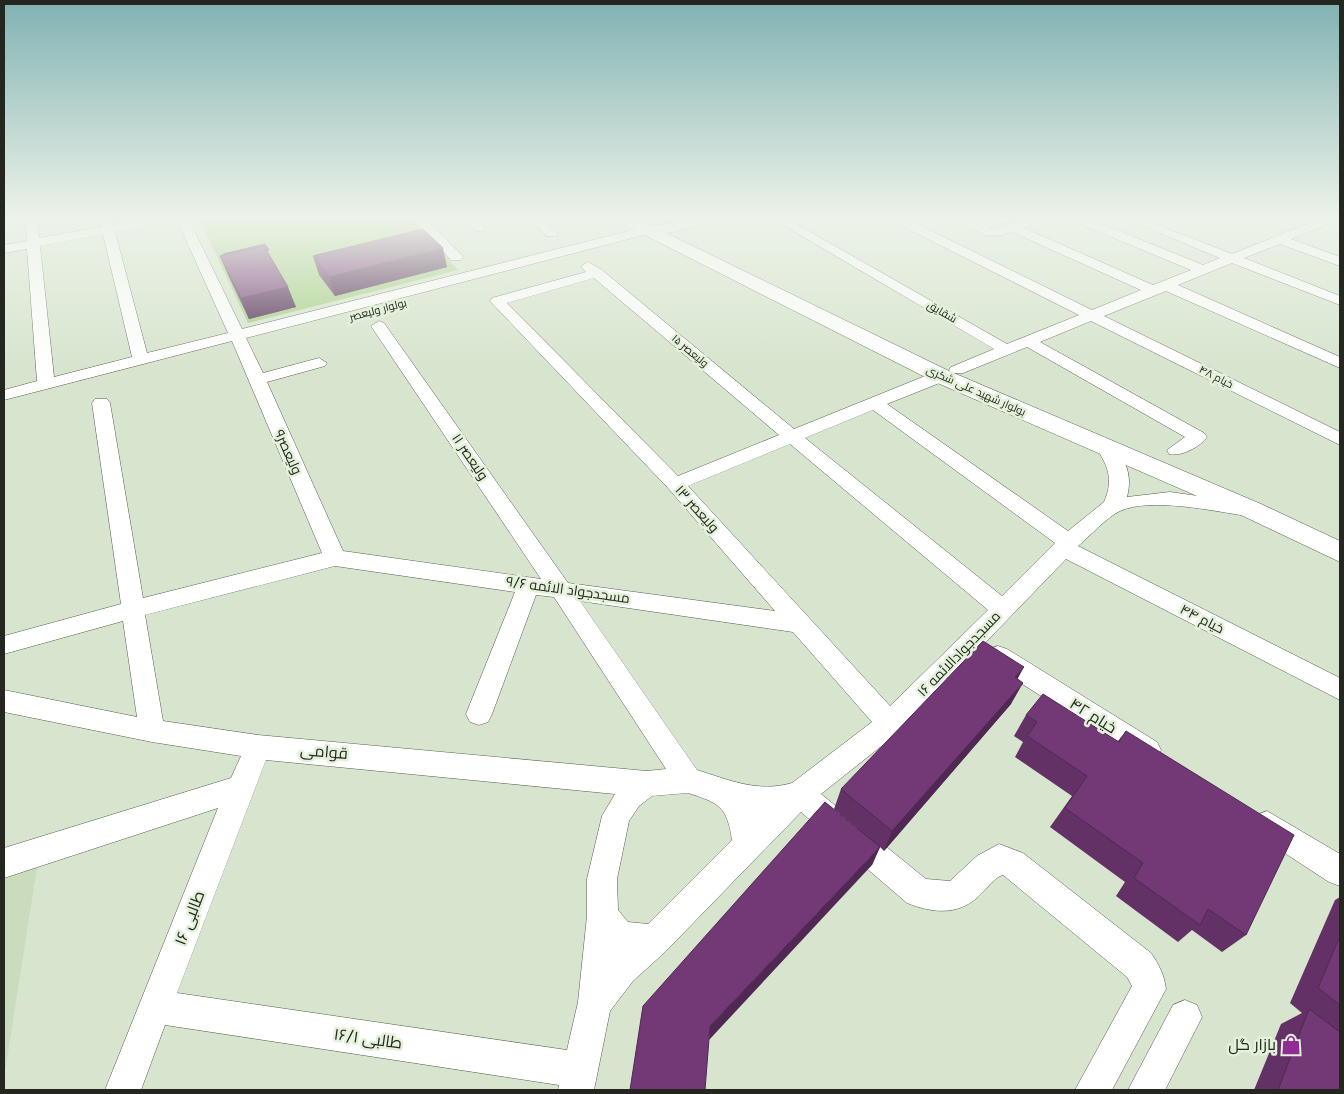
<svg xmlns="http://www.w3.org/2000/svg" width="1344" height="1094" font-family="'Varela Round',Cairo,sans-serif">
  <rect width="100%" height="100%" fill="#d7e4ce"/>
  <path fill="#cadbbe" d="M38,861l-34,217v-206z"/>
  <path fill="#a7cf87" d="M198,216h210l50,54 -210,53z"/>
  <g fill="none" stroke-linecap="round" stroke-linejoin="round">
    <defs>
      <path id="minor" d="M25,216h12l2,22 62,-11 -2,-11h12l2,9 51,-9h23l55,113 406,-103c27,-1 52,-10 79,-10l-2,3 -57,14 -20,1 -402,104 17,35 56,-15 8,5 -2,3 -58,16 76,169 198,28 -170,-253 8,-5 5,2 184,260 207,28 -107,-123 -178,-187 2,-3 94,-26 -5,-6 7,-4 14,8 192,159 141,-57h12l2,4 -2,4 -60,24 181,127 36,-29c10,-23 4,-36 -9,-56l2,-4h14c14,17 22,32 16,55l43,-5 84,12 3,5 -3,5 -7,2c-34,-5 -96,-19 -127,-5 -13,6 -31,26 -42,35l262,132v22l-274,-141 -167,173 -78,62 105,85 24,2 27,-25 22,-12 24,9 128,100c8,12 13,21 15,36l-54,101h-37l57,-104 -5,-9 -124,-102c-8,2 -14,11 -20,17 -22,24 -48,22 -76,11l-106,-91 -136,140 -32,29 -23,30 -16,79h-36l1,-5 -394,-60 -24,65h-36l113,-282 -214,70v-30l227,-70 10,-22 -89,-14 -148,-30v-22l133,27 -14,-96 -119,33v-18l117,-32 -29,-201 3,-4h12l3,4 33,195 179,-45 -90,-212 -228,59v-10l33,-9 -10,-132 -23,4v-8l23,-4zM177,220l51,113 -81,20 -32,-121zM103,234l29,123 -78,20 -14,-131zM594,278l185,157 -101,41 -171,-173zM873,410l182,133 -53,53 -197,-158zM790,444l198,166 -98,96 -202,-220zM335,566l180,26 -49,122 4,8 9,3 9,-3 4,-8 44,-119 18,2 112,172 -19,2 -389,-36 -95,-14 -18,-106zM580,601l213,31 79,90 -80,61c-34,10 -63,-3 -95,-13zM266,760l349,34 -13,22 -15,63v37l-9,86 -11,48 -390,-57zM688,793c31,10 39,13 44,47l-84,84 -20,-2 -10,-12 -1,-31 12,-58 10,-15 13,-10z
        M410,216h12l39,38 2,3 -2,3h-10z
        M461,216h13l12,12 -2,3h-8z
        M525,216h13l20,17 -1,3h-10z
        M768,216h14l225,128 72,-29 -191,-96 -2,-3h15l191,94 49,-20 -129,-58c-15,5 -28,7 -40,-6l2,-3 26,-7h18l-2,3 -27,8 6,2 28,-9h8l2,3 -9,5 129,57 38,-15 -123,-51 -2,-3h16l121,49 17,-7 -101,-42h16l97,38 95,-38h13v3l-49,20 49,18v9l-60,-22 -36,14 96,38v9l-108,-42 -54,22 162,72v11l-174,-77 -62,25 236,116v13l-249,-124 -51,21 164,91 3,4c-7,10 -26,20 -38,17l-2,-4 18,-13 -158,-90 -64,26h-12l-2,-3 2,-3 43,-18z
        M998,646l9,3 150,93 4,8 -4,8 -9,4 -9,-4 -150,-95 -3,-7 3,-7z
        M1267,811l73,43v32l-11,-4 -72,-47 -4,-10 4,-10z
        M1185,1000l12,5 5,12 -37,73h-37l45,-85z"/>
      <path id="major" d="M611,216h20l318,155 312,133 79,37v21l-97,-46 -310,-135 -320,-162z"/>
    </defs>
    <use href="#minor" stroke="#545f4c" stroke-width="1"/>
    <use href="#major" stroke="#545f4c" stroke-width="1"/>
    <use href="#minor" fill="#fff" fill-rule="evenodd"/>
    <use href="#major" fill="#fff" fill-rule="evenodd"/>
  </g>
  <path fill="#633165" d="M220,256l52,4 24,47 -47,12 -21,-44z
    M313,256l134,11 -112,29 -16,-21z
    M1018,679l-7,25 -127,147 -4,-4 -8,18 -15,-37 -23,-19 7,-20z
    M1026,715l92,26 8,-10 120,204 -24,17 -30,-22 -14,12 -62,-46 9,-14 -75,-55 22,-31 -57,-39 8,-15 -9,-6z
    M1340,897v193h-86l27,-66 21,-11 -12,-10 45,-103z"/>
  <path fill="#502853" d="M443,248l4,19 -112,29 -6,-19z
    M288,287l8,20 -47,12 -8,-21z
    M1024,667l-12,22 3,-12z
    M1023,683l-12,21 -127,147 8,-20z
    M880,847l-8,18 -163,175 1,-14z"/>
  <path fill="#733976" stroke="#502853" d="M423,229l20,19 -114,29 -16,-21z
    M265,244l4,6 -2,1 -3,-5 -40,9 -1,-1z
    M264,246l24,41 -47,11 -21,-42z
    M983,641l41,26 -9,10 8,6 -131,148 -51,-42z
    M1043,694l76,48 7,-11 168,104 -48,100 -38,-26 -8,16 -66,-47 9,-15 -78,-55 22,-32 -60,-40 10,-14 -11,-7z
    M825,802l55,45 -170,179 -5,64h-75l13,-84z
    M1340,936v69l-22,-17z
    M1309,1009l31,23v58h-62z"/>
  <linearGradient id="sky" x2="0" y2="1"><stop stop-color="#80b2b2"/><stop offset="0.59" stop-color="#edf3e9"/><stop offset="1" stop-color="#edf3e9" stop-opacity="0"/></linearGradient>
  <rect width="1344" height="369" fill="url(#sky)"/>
  <defs>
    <symbol id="shop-bare" viewBox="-9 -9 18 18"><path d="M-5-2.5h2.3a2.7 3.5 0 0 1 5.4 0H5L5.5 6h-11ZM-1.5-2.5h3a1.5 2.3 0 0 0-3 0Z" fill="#8f2d95" stroke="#e4f1db" stroke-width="2.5" paint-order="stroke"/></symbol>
  </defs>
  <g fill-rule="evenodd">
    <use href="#shop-bare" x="1277" y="1031" width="28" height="28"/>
  </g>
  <g text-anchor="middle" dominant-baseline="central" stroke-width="5" stroke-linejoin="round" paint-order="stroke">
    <g font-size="11" fill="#23271f" stroke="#e4f1db">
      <text transform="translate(378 310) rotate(-15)">بولوار ولیعصر</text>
      <text transform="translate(942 312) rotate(30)">شقایق</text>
      <text transform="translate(690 351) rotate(40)">ولیعصر ۱۵</text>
      <text transform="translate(1216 377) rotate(27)">خیام ۴۸</text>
      <text transform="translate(976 391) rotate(24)">بولوار شهید علی شکری</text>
    </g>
    <g font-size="14" fill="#23271f" stroke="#e4f1db">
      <text transform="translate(288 452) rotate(66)">ولیعصر۹</text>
      <text transform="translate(470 457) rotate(56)">ولیعصر ۱۱</text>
      <text transform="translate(697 509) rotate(48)">ولیعصر ۱۳</text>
      <text transform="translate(568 590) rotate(8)">مسجدجواد الائمه ۹/۶</text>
      <text transform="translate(1202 619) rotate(27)">خیام ۴۴</text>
      <text transform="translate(959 654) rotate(-46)">مسجدجوادالائمه ۱۶</text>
    </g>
    <g font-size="16" fill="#23271f" stroke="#e4f1db">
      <text transform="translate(1093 716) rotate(32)">خیام ۴۲</text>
      <text transform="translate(324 752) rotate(5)">قوامی</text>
      <text transform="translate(190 918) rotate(-69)">طالبی ۱۶</text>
      <text transform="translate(368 1039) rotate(8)">طالبی ۱۶/۱</text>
    </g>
    <g font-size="16" fill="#23271f" stroke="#e4f1db" text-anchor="end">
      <text x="1276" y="1045">بازار گل</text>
    </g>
  </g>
  <rect width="1344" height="1094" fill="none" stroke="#23271f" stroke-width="10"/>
</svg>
